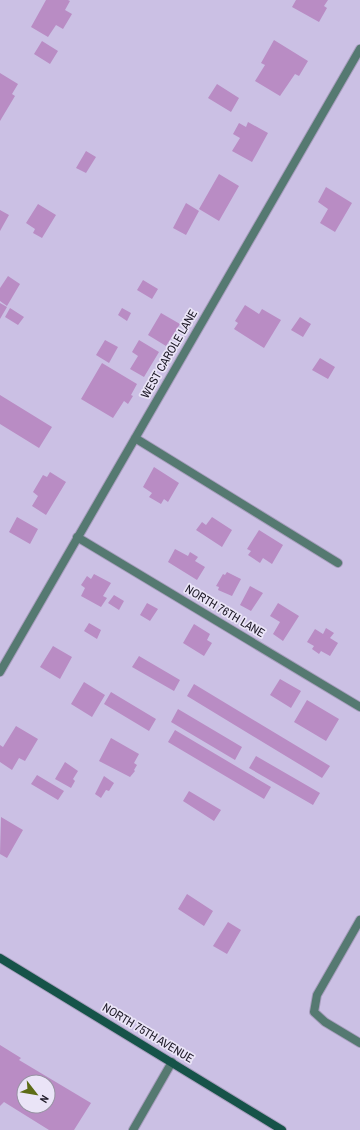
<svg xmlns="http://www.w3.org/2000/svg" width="360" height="1130" font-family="'Archivo Narrow',sans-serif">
  <rect width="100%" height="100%" fill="#cbc0e4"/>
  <path fill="#b98cc4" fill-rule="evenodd" d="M46,0h22l2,1 -5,9 7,4 -9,15 -7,-4 -8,12 -17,-10z
    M296,0h32l-4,6 3,2 -8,14 -27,-15z
    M274,40l34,21 -9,15 -4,-2 -15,22 -25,-15 10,-16 -4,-2z
    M42,41l16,10 -8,13 -16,-10z
    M0,73l18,11 -6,10 3,2 -15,25z
    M217,84l22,14 -8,14 -23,-14z
    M248,122l20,11 -16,29 -20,-11 8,-13 -7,-4 6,-11 7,4z
    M86,151l10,6 -10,16 -10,-5z
    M219,174l20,12 -20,35 -20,-12z
    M326,187l26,16 -17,29 -15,-9 8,-14 -10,-7z
    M186,203l13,8 -13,24 -13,-7z
    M38,204l18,11 -14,23 -9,-5 2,-4 -9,-6z
    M0,210l9,5 -9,16z
    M8,276l12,8 -13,22 -7,-5v-13z
    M143,280l15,9 -6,10 -15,-9z
    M0,303l7,4 -7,12z
    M245,305l14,9 3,-5 19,11 -17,28 -30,-19 4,-6 -3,-2z
    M10,308l14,9 -6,8 -13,-8z
    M122,308l9,5 -4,8 -9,-6z
    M161,313l19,11 -14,22 -18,-11z
    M300,317l11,7 -8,13 -12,-7z
    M105,340l13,7 -9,16 -13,-8z
    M139,340l20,12 -15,25 -14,-8 8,-13 -6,-4z
    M320,358l15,9 -7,12 -16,-9z
    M102,363l35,21 -6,11 2,1 -5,8 -4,-3 -11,17 -32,-19z
    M0,395l52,32 -13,21 -39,-24z
    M154,467l25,16 -11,19 -4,-3 -3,5 -12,-7 3,-4 -9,-6z
    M50,472l16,10 -20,33 -14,-9 6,-10 -5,-4 10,-17 4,2z
    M17,517l21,12 -8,15 -21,-12z
    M212,517l20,13 -10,17 -26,-17 6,-8 4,3z
    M259,530l24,15 -11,19 -9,-6 -3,5 -12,-8 3,-4 -4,-2z
    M175,549l13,7 2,-4 8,5 -3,4 10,6 -8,13 -29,-18z
    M227,572l14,7 -9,17 -14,-6 1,-3 -3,-1 7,-12 2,1z
    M94,574l17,9 -8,13 4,2 -6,9 -20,-11 4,-8 -4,-3 6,-9 4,3z
    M250,586l13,7 -12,18 -11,-6z
    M114,595l10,6 -5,9 -11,-7z
    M147,603l11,6 -8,12 -10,-6z
    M278,603l21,13 -16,25 -10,-7 7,-12 -10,-6z
    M89,623l12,7 -4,9 -13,-8z
    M194,624l16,10 -3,6 5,3 -8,13 -21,-13z
    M326,628l8,5 -4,5 8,5 -8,13 -9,-5 -2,3 -7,-5 2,-3 -7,-4 8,-13 8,5z
    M53,646l19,11 -12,22 -20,-12z
    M139,656l41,24 -6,11 -42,-24z
    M280,679l21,12 -10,17 -21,-13z
    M84,682l21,13 -13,22 -21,-13z
    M194,684l136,82 -8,12 -135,-82z
    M111,692l45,27 -7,12 -45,-27z
    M307,700l32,19 -13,22 -32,-19z
    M178,709l64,38 -7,13 -64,-38z
    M16,726l22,13 -13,22 -6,-3 -7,12 -12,-8v-17l3,2z
    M175,730l96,57 -7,12 -96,-57z
    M111,738l28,16 -5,9 3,2 -3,5 1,1 -5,6 -31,-16z
    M256,756l64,37 -7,12 -64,-37z
    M65,762l13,9 -5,8 2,2 -4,7 -16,-9z
    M37,775l27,16 -6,9 -27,-16z
    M104,776l10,7 -5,8 -3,-1 -5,8 -6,-4z
    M189,791l32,19 -7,11 -31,-20z
    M1,817l22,13 -16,28 -7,-4z
    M187,894l26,17 -9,15 -26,-17z
    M228,922l13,8 -14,24 -14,-8z
    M0,1045l21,13 -2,2 72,43 -17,27h-25l-45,-28 -4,4zM24,1082h24v24h-24z"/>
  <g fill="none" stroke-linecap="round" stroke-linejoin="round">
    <defs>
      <path id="street" d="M135,438l203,125
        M77,537l283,170
        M0,672l360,-623
        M360,920l-43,75 -3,17 11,10 35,21
        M133,1130l39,-68"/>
      <path id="secondary" d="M0,958l282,172"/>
    </defs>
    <use href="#street" stroke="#a89ebe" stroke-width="10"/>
    <use href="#secondary" stroke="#a89ebe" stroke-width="10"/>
    <use href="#street" stroke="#557971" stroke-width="8"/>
    <use href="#secondary" stroke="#165349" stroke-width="8"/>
  </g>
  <g text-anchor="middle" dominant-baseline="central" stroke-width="3.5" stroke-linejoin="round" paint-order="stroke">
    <g font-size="12" fill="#1b1724" stroke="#eae4f7">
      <text transform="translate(169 354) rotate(-60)">WEST CAROLE LANE</text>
      <text transform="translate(225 611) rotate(31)">NORTH 76TH LANE</text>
      <text transform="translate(148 1033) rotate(31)">NORTH 75TH AVENUE</text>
    </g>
  </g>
  <g transform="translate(36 1094) rotate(121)"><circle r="19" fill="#eae4f7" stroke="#9792a3"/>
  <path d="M0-3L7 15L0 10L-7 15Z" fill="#5d6c16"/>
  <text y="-6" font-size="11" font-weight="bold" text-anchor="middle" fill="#1b1724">N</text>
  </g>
</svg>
